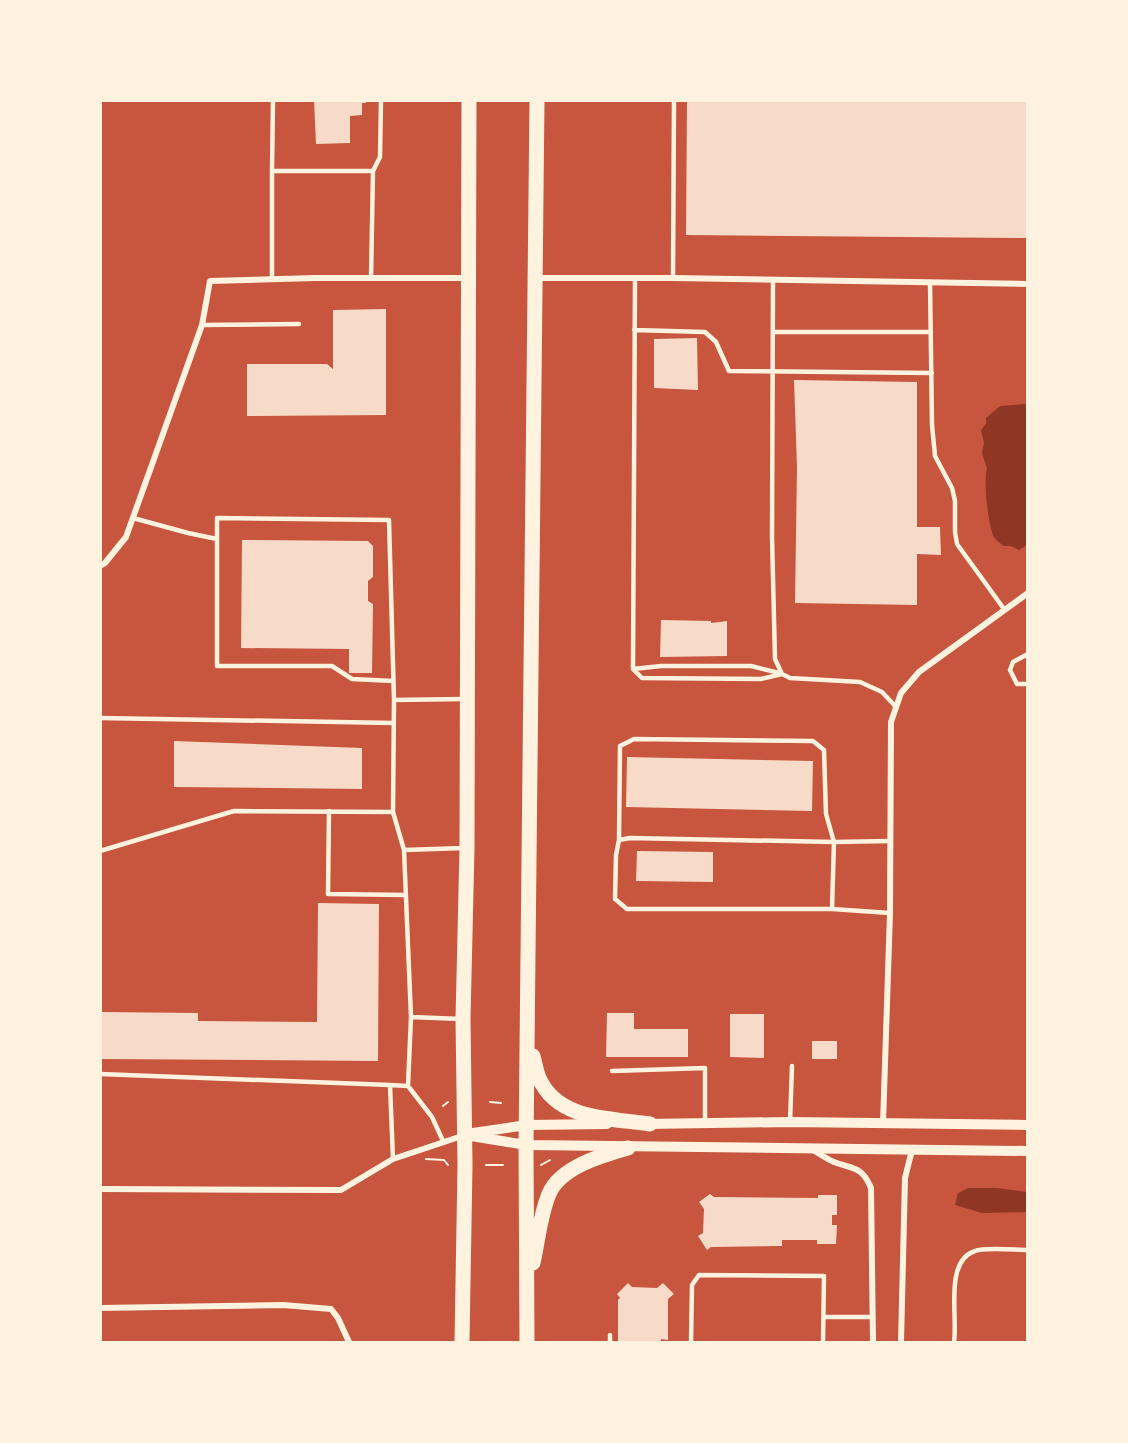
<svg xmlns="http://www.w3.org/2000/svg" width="1128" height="1443" font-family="'Source Serif 4',serif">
  <rect width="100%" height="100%" fill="#c8553d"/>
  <path fill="#8f3625" d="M1027,404v141l-8,5 -8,-4h-7c-3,-2 -8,-6 -10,-9 -6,-11 -11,-58 -7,-68l-5,-16 2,-10 -3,-13 5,-6v-6l14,-12z
    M968,1188h29l30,4v20l-45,1 -27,-8 3,-12z"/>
  <path fill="#f7dbc8" d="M314,100h52v3h-4v12l-12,1v27l-34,1z
    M687,100h341v138l-342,-3z
    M386,309v106l-139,1v-52h80l6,5v-59z
    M697,338l1,52 -44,-2v-49z
    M794,380l123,2v145h23l1,28 -24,-1v51l-122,-2 2,-136z
    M242,540l126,1 5,5v31l-5,4v20l5,3 -1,69h-23v-24l-108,-1z
    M661,620l50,1v2l16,-2v35l-67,1z
    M174,741l188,7v41l-188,-2z
    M627,757l186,4 -1,50 -186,-4z
    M637,851l76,1v30l-77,-1z
    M318,903l61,1 -1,157 -278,-2v-47l98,1v8l119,1z
    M607,1013h27v16h54v28h-82z
    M730,1014h34v44l-34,-1z
    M812,1041h25v18h-25z
    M710,1194l4,3 104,1v-3h19v20h-5v10h5l-1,19h-19v-4h-35v6l-71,1 -4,3 -9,-14 5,-3 1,-24 -5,-7z
    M628,1283l4,4 25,1 6,-5 11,11 -6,5v41l-7,-1v3h-43v-42l2,-2 -3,-4z"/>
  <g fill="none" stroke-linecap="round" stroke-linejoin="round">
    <path stroke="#fff3e0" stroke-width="2" d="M490,1102l11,1
      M443,1106l5,-4
      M426,1159l18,1 4,5
      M486,1165h17
      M541,1165l9,-5"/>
    <path stroke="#fff3e0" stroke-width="4.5" d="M272,171l1,-71
      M373,171l7,-14 1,-57
      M635,278l-2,391 9,9 119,1 21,-5
      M673,278l1,-178
      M272,279v-108h101l-2,107
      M773,280l-1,257 3,122 7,15 8,4 70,4 22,10 13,14
      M930,282l2,143 3,31 17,32 3,13v31l2,12 47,65
      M202,325l97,-1
      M634,330l71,2 11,10 13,29 203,2
      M773,332h158
      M133,518l55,15 29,6
      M1028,654l-15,8 -3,8 7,14h11
      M633,669l28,-3h90l28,7
      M394,700l70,-1
      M100,718l294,5
      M329,811l-1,83 78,1
      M619,840l11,-2 204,4 -8,-28 -2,-64 -11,-9 -179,-2 -14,7 -1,94 -3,15 -1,44 12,10h205
      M404,850l60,-2
      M100,851l134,-40 159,1
      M890,913l-58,-4 2,-67 56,-1
      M411,1017l50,2
      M612,1071l93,-3v55
      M100,1074l290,11
      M408,1086l24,31 11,24
      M790,1122l2,-56
      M393,1159l-3,-74 18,1 3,-69 -7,-167 -11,-38 1,-112 -5,-180 -172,-2v148h115l20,13 41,2
      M824,1317h49
      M610,1335v7
      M691,1342l1,-57 7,-10 125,1 -1,66
      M954,1342c4,-25 -10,-81 21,-91 9,-4 41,-1 53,-1"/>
    <path stroke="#fff3e0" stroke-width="6" d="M536,278h137l355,6
      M100,566l5,-3 21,-26 76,-212 8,-44 105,-3h152
      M883,1124l7,-211 1,-191 10,-29 18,-21 109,-79
      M813,1150c7,4 14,9 21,12 19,7 28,4 37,26l2,154
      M100,1189l241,1 52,-31 72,-24
      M100,1308l183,-3 48,4 7,9 11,24
      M901,1342l4,-164 7,-28"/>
    <path stroke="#fff3e0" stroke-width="10" d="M644,1124l146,-2 238,3
      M473,1133l54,-8 80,-1
      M465,1135l61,10 502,6"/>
    <path stroke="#fff3e0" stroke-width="15" d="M533,1056c2,7 3,15 6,22 19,43 72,40 111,46
      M533,1263c5,-22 7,-48 16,-69 11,-27 54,-39 79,-46
      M462,1342l3,-177 -2,-146 4,-171 2,-748
      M527,1342l-1,-197 11,-1045"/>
  </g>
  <rect width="1128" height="1443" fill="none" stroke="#fff3e0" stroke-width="204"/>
</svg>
